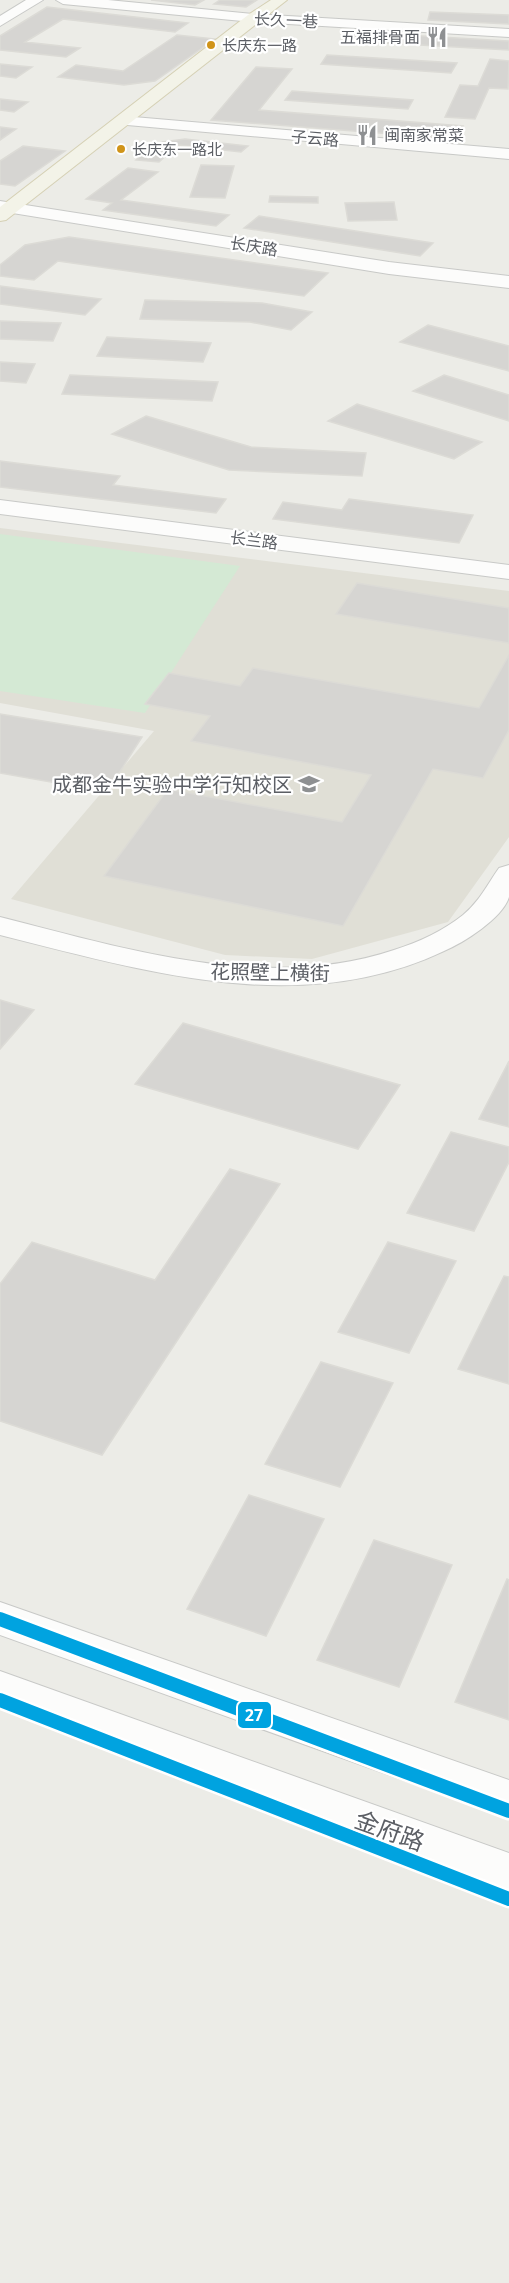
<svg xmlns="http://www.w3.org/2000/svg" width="509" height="2283" font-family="'Open Sans','Noto Sans SC',sans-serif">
  <rect width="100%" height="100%" fill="#ecece7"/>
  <path fill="#e0dfd6" d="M0,528l509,63v246l-61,85 -136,37 -87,-4 -214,-56 143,-168 -154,-28z"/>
  <path fill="#d4e9d4" d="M0,534l240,32 -95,147 -145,-22z"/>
  <path fill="#d6d5d2" stroke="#dcdbd6" stroke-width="1.5" d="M151,0h53l-9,5z
    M220,0h37l-11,7 -32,-3z
    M47,7l141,16 -13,9 -112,-13 -38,23 55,6 -14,9 -66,-7v-14z
    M430,12l79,3v9l-81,-4z
    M354,32l155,9v9l-160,-9z
    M177,35l38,4 -60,42 -31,4 -66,-8 18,-12 47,6z
    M327,55l130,8 -6,10 -130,-9z
    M490,59l19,2 -1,28 -19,-1 -14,31 -30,-2 15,-32 18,1z
    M0,64l32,3 -16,11 -16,-2z
    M256,67l36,2 -33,41 204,16 -7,13 -245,-19z
    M292,91l121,9 -5,9 -123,-9z
    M0,99l28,3 -14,10 -14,-2z
    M0,127l16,2 -16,11z
    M185,139l63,7 -7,6 -63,-7 -19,17 -23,-2 19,-17z
    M23,146l42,5 -50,35 -15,-2v-23z
    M201,165l33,1 -9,32 -35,-1z
    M128,168l30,4 -37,28 108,15 -13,11 -113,-16 9,-7 -26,-4z
    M270,196l48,1v6l-49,-1z
    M394,202l3,18 -49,1 -3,-18z
    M259,216l174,27 -13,13 -176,-28z
    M69,237l259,36 -24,23 -246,-35 -24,19 -34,-4v-11l25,-20z
    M0,286l101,13 -16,16 -85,-11z
    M145,300l117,3 50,9 -21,18 -41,-8 -110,-3z
    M0,321l61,2 -8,18 -53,-2z
    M428,325l81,21v25l-109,-29z
    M107,337l104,6 -8,19 -106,-6z
    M0,362l35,2 -9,19 -26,-2z
    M70,375l148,7 -6,19 -150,-7z
    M444,375l65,20v26l-96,-30z
    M357,404l125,38 -28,17 -126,-38z
    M146,416l105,31 115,6 -4,23 -133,-6 -117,-36z
    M0,461l120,15 -7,9 113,14 -10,14 -216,-26z
    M349,499l124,16 -14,28 -186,-24 10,-17 59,8z
    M357,583l152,25v35l-173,-29z
    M509,655v75l-26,48 -50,-9 -90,157 -239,-50 64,-87 174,33 29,-47 -180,-34 19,-25 -65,-12 24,-31 71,13 13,-18 226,40z
    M0,714l142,23 -35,55 -107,-19z
    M0,1000l34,10 -34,39z
    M183,1023l217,62 -42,64 -223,-65z
    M509,1061v66l-30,-8z
    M451,1132l58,15v15l-35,69 -67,-18z
    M230,1169l50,15 -178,271 -102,-34v-137l32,-42 123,38z
    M388,1242l68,19 -47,92 -71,-21z
    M504,1276l5,1v107l-51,-15z
    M321,1362l72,21 -53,104 -75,-23z
    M249,1495l75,24 -58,117 -79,-27z
    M374,1540l78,25 -53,122 -82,-27z
    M507,1579l2,1v140l-54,-18z"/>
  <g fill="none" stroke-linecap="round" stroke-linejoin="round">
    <defs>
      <path id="minor" d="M26,0h17l-43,26v-10z
        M56,0h52l145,14 256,15v8l-256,-15 -190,-18z
        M122,116l387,33v10l-393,-35 -2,-3z
        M0,201l389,61 120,14v12l-120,-14 -389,-63z
        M0,500l509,65v14l-509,-65z
        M509,865c0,10 0,23 0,32 -6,21 -46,46 -65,54 -143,68 -300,20 -444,-16v-18c127,32 265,76 394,33 25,-8 49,-19 69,-35 16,-13 24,-30 36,-47z
        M0,1602l509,178v38l-509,-183z
        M0,1671l509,182v40l-509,-187z"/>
      <path id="major" d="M271,0h16l-281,220 -6,1v-14l248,-192z"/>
    </defs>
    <use href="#minor" stroke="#c8c9c7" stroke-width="2"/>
    <use href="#major" stroke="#d5d0b4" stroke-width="2"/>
    <use href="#minor" fill="#fcfcfb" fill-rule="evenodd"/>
    <use href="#major" fill="#f3f3e8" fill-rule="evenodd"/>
    <defs>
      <path id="metro-1" d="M0,1619l509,192
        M0,1700l509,199"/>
    </defs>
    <use href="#metro-1" stroke="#fff" stroke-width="19"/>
    <use href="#metro-1" stroke="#00a3e0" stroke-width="14"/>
  </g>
  <defs>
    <symbol id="restaurant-bare" viewBox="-9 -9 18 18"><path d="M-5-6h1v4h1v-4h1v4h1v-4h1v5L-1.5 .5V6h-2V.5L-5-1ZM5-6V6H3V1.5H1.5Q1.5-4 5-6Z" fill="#8e9092" stroke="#fff" stroke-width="2.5" paint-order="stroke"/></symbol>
    <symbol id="school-bare" viewBox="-9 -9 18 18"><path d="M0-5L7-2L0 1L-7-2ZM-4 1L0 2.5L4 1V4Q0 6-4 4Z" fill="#8e9092" stroke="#fff" stroke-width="2.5" paint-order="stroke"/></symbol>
  </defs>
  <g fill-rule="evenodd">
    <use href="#restaurant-bare" x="422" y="22" width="30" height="30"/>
    <use href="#restaurant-bare" x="352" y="120" width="30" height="30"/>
    <use href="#school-bare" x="294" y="769" width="30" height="30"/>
  </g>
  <g fill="#d09419" stroke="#fff" stroke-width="2">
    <circle cx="211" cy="45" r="5"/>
    <circle cx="121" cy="149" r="5"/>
  </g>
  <g text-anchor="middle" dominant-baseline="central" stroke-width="4.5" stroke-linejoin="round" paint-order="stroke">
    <g font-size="15" fill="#5c5f65" stroke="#fff" text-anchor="start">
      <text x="222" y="45">长庆东一路</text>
      <text x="132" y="149">长庆东一路北</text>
    </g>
    <g font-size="16" fill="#5c5f65" stroke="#fff">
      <text transform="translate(286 20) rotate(3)">长久一巷</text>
      <text transform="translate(315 138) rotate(5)">子云路</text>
      <text transform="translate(254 246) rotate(9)">长庆路</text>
      <text transform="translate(254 540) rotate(7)">长兰路</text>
    </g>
    <g font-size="16" fill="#5c5f65" stroke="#fff" text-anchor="end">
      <text x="420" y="37">五福排骨面</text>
      <text x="384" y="135" text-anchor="start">闽南家常菜</text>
    </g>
    <g font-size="20" fill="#5c5f65" stroke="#fff" text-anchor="end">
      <text x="292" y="784">成都金牛实验中学行知校区</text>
    </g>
    <g font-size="20" fill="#5c5f65" stroke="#fff">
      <text transform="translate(270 972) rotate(1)">花照壁上横街</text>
    </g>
    <g font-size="24" fill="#5c5f65" stroke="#fff">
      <text transform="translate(390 1830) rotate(20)">金府路</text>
    </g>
  </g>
  <rect stroke="#fff" stroke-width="2" x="237" y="1701" width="35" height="28" rx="6" fill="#00a3e0"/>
  <g font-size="16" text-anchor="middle" font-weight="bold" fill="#fff">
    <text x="254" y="1721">27</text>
  </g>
</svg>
